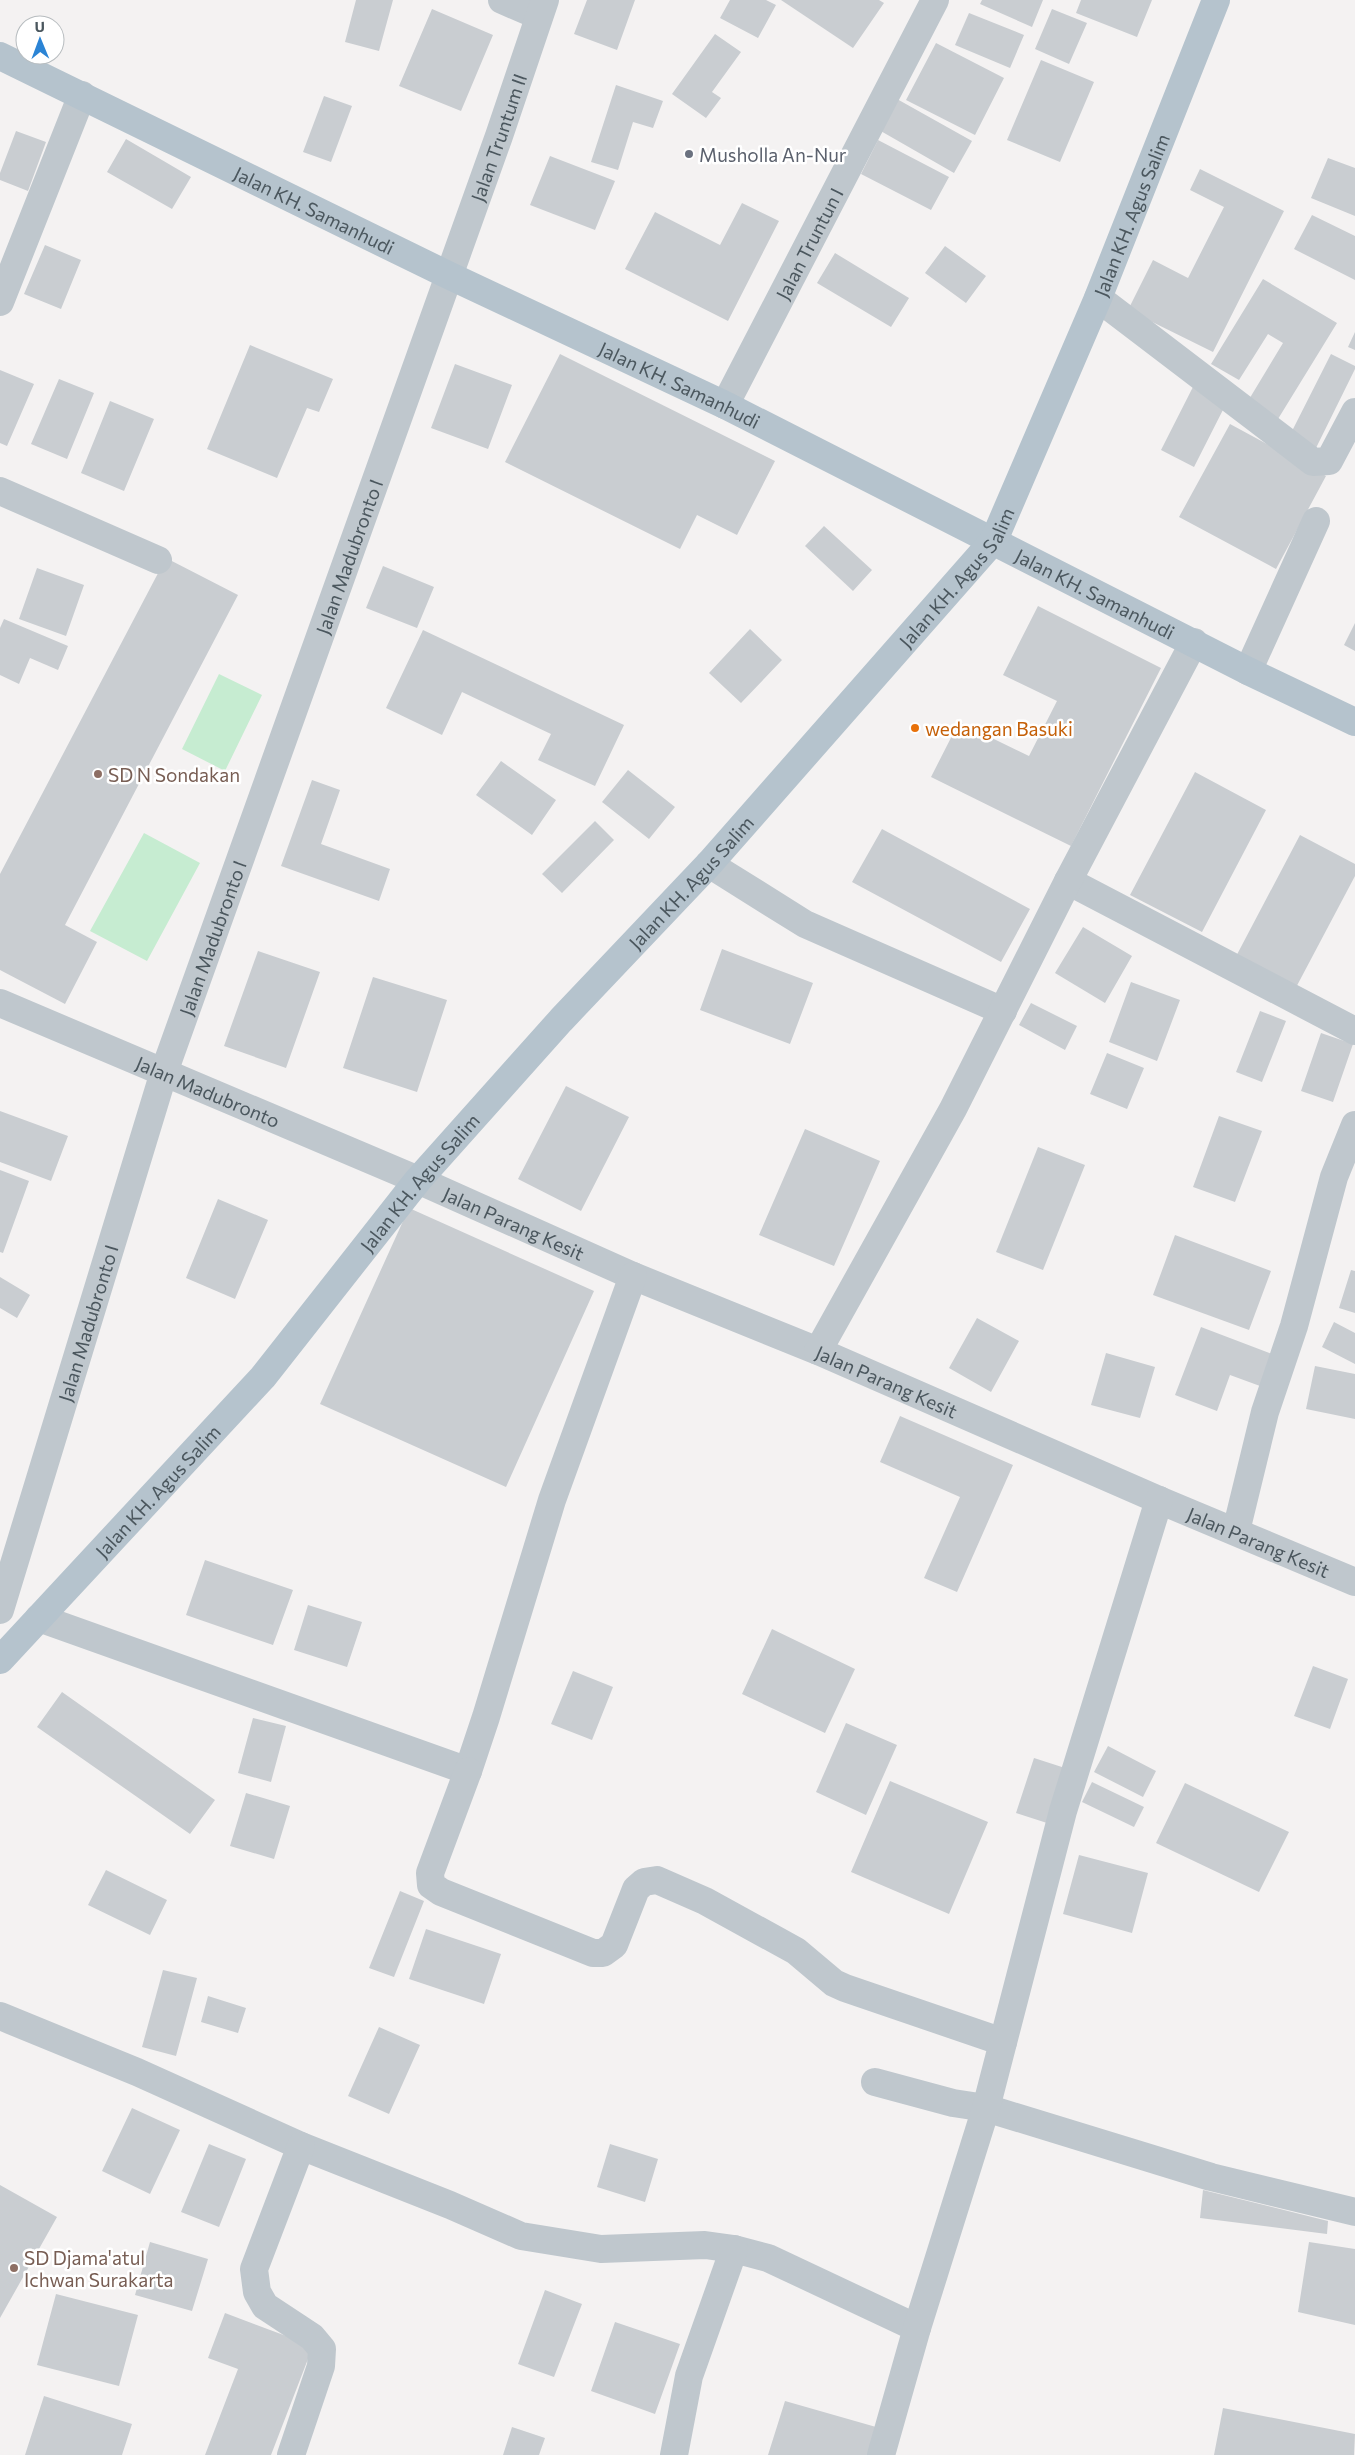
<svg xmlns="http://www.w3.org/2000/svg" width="1355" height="2455" font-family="Commissioner,sans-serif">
  <rect width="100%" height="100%" fill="#f4f2f2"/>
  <path fill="#c6ecd1" d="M219,674l43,21 -37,76 -43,-22z
    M144,833l56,30 -53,98 -57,-30z"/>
  <path fill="#c9cdd1" d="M356,0h37l-14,51 -34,-9z
    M587,0h48l-18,50 -43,-16z
    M730,0h36l10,5 -18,33 -38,-20z
    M781,0h98l5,3 -31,45z
    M982,0h61l-11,27 -52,-23z
    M1081,0h71l-15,37 -61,-24z
    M432,9l61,26 -32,76 -62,-25z
    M1052,9l35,14 -18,41 -34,-15z
    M969,13l55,22 -14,33 -55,-23z
    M715,34l26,18 -29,40 9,6 -15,20 -34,-24z
    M936,43l68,35 -29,57 -69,-35z
    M1041,60l53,22 -34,80 -53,-22z
    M616,85l47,16 -10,27 -20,-6 -15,48 -27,-8z
    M324,96l28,10 -21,56 -28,-10z
    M897,99l75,42 -18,32 -75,-43z
    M16,131l30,11 -18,49 -28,-11v-7z
    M126,139l65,38 -19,32 -65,-37z
    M878,140l71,37 -18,33 -70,-36z
    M550,156l65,25 -20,49 -65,-25z
    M1328,158l27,10v48l-44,-18z
    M1200,169l84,42 -71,141 -85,-42 25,-50 35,18 36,-71 -34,-17z
    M742,203l37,18 -51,100 -103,-52 30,-57 65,33z
    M1312,215l43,21v44l-61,-31z
    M45,245l36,15 -20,49 -37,-15z
    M945,246l41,30 -20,27 -41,-30z
    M835,253l74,45 -18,29 -74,-44z
    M1263,279l74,44 -59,96 -30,-18 35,-58 -15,-9 -29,46 -28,-16z
    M1355,332v18l-7,-3z
    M250,345l83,34 -14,33 -12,-4 -30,70 -70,-29z
    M560,354l215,107 -38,74 -40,-20 -17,34 -175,-87z
    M1331,354l24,12v3l-39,79 -26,-13z
    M455,364l57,21 -24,64 -57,-21z
    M0,370l34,14 -27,62 -7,-3z
    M59,379l35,14 -27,66 -36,-15z
    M1196,381l33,17 -35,69 -33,-17z
    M110,401l44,18 -30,72 -43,-18z
    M1230,424l96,52 -50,93 -97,-52z
    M824,526l48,44 -19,21 -48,-45z
    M166,558l72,37 -173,330 32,17 -32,62 -65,-34v-96z
    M383,566l51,21 -17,41 -51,-20z
    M37,568l47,17 -18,51 -47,-17z
    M1038,606l123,62 -90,178 -140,-69 28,-55 70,34 28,-55 -54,-26z
    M4,619l64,27 -10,24 -28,-12 -11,26 -19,-9v-47z
    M1355,623v28l-11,-6z
    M750,629l32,31 -41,43 -32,-30z
    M423,630l201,95 -29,61 -57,-26 13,-26 -89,-42 -20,43 -56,-27z
    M501,761l55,39 -24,35 -56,-40z
    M628,770l47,37 -26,32 -47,-37z
    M1195,772l71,38 -64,122 -72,-37z
    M312,780l28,10 -19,54 69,25 -11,32 -98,-35z
    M595,821l19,19 -52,53 -20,-19z
    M882,829l148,80 -29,53 -149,-80z
    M1300,835l55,29v12l-63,119 -60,-31z
    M1083,927l49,29 -27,47 -50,-30z
    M722,949l91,34 -23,61 -90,-34z
    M258,951l62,21 -34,96 -62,-22z
    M373,977l74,23 -30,92 -74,-24z
    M1131,982l49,18 -23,61 -48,-19z
    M1031,1003l46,23 -12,24 -46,-25z
    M1260,1011l26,10 -24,61 -26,-10z
    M1321,1033l32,11 -20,58 -32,-11z
    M1107,1053l37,15 -17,41 -37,-15z
    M566,1086l63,31 -48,94 -63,-32z
    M0,1111l68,25 -17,45 -51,-19z
    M1219,1116l43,15 -27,71 -42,-15z
    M805,1129l75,32 -46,105 -75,-31z
    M1038,1147l47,18 -42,105 -47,-18z
    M0,1170l29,11 -26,72 -3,-1z
    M218,1199l50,21 -33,79 -49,-21z
    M409,1208l185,83 -88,196 -186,-83z
    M1175,1235l96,36 -22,59 -96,-35z
    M1351,1270l4,1v42l-16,-5z
    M0,1277l30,18 -13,23 -17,-10z
    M977,1318l42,23 -28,51 -42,-24z
    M1334,1322l21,11v31l-33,-17z
    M1201,1327l71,27 -12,32 -30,-11 -13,36 -42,-16z
    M1106,1353l49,14 -15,51 -49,-13z
    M1315,1366l40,8v45l-49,-10z
    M900,1416l113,49 -56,127 -33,-14 36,-81 -80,-35z
    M205,1560l88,30 -20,55 -87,-30z
    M308,1605l54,17 -15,45 -53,-17z
    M772,1629l83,40 -30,64 -83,-39z
    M1313,1666l35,13 -18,50 -36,-13z
    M573,1671l40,16 -21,53 -41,-16z
    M62,1692l153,108 -25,34 -153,-107z
    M253,1718l33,8 -15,56 -33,-9z
    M846,1723l51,22 -31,70 -50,-23z
    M1108,1746l48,25 -13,26 -49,-25z
    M1034,1758l31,10 -18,55 -31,-10z
    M890,1781l98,41 -39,92 -98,-42z
    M1092,1782l52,25 -10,20 -52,-25z
    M1185,1783l104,49 -30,60 -103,-49z
    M246,1793l44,13 -16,53 -44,-13z
    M1079,1855l69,18 -16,60 -69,-19z
    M106,1870l61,30 -17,35 -62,-30z
    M400,1891l24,10 -30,76 -25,-9z
    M426,1929l75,25 -17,50 -75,-25z
    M163,1970l34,8 -21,78 -34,-9z
    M208,1996l38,12 -8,25 -37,-11z
    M379,2027l41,18 -31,69 -41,-18z
    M132,2108l48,22 -30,64 -48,-23z
    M209,2144l37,15 -27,68 -38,-15z
    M610,2144l48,15 -13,43 -48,-15z
    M0,2185l57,32 -57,101z
    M1203,2190l125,31 -1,13 -127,-16z
    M150,2242l58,17 -16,52 -57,-16z
    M1309,2242l46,7v76l-57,-13z
    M545,2290l37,14 -28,73 -36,-13z
    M56,2294l82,21 -19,71 -82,-21z
    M225,2313l88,33 -42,109h-66l33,-86 -30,-11z
    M615,2322l65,22 -25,70 -64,-23z
    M44,2396l88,28 -10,31h-97z
    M785,2401l91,26 -8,28h-100z
    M1223,2408l132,26 -1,21h-140z
    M512,2427l33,11 -6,17h-36z"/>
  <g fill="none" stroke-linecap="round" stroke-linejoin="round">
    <g stroke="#bfc7cd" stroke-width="28">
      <path d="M502,0l37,16"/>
      <path d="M1098,298l215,164 16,-1 26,-49"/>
      <path d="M0,302l82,-207"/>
      <path id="s1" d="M725,405l210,-405"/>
      <path d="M0,491l158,69"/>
      <path d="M1248,671l68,-150"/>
      <path d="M709,864l96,60 198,87"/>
      <path d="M1068,881l287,150"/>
      <path id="s2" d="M0,1003l418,177 215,96 185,75 341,149 196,82"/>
      <path d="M818,1351l135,-242 115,-228 126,-239"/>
      <path d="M1236,1531l29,-119 29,-86 40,-149 21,-52"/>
      <path id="s3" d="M0,1610l164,-538 335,-936 46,-136"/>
      <path d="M39,1618l429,153 18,-54 66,-217 81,-224"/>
      <path d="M468,1771l-38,102 1,12 10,7 152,61h10l11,-8 22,-56 8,-7 13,-2 48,21 91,50 38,32 11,5 158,54"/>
      <path d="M0,2016l137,56 164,74 149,59 71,31 80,13 104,-4 29,4 34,9 149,70"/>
      <path d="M875,2082l78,21 33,5 225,69 144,35"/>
      <path d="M291,2455l30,-89 1,-17 -10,-12 -47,-31 -8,-14 -3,-23 47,-123"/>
      <path d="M674,2455l15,-79 45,-127"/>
      <path d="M881,2455l36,-127 69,-220 77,-297 96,-311"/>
    </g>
    <g stroke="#b5c3cd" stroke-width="28">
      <path id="s4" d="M0,56l448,219 277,130 523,266 107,51"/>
      <path id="s5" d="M0,1660l263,-283 155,-197 143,-160 148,-156 285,-324 104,-242 118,-298"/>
    </g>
  </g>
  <circle fill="#6b7280" stroke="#fff" stroke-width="2" cx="689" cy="154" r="5"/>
  <circle fill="#e8710a" stroke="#fff" stroke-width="2" cx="915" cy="728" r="5"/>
  <g fill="#8d6e63" stroke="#fff" stroke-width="2">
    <circle cx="98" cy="774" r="5"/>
    <circle cx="14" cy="2268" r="5"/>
  </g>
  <g text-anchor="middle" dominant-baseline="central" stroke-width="5" stroke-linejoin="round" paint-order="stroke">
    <g font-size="19" fill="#4b575e" stroke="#fff">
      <text stroke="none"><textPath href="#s3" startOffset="1555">Jalan Truntum II</textPath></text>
      <text stroke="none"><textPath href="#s4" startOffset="350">Jalan KH. Samanhudi</textPath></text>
      <text stroke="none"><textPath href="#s5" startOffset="1851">Jalan KH. Agus Salim</textPath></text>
      <text stroke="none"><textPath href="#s1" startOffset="182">Jalan Truntun I</textPath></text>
      <text stroke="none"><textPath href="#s4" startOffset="755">Jalan KH. Samanhudi</textPath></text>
      <text stroke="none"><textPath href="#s3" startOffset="1110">Jalan Madubronto I</textPath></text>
      <text stroke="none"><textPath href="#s5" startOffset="1446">Jalan KH. Agus Salim</textPath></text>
      <text stroke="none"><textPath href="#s4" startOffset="1220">Jalan KH. Samanhudi</textPath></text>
      <text stroke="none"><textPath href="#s5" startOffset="1041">Jalan KH. Agus Salim</textPath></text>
      <text stroke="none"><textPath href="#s3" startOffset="705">Jalan Madubronto I</textPath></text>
      <text stroke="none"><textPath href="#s2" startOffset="226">Jalan Madubronto</textPath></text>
      <text stroke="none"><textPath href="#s5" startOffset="636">Jalan KH. Agus Salim</textPath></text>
      <text stroke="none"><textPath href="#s2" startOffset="559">Jalan Parang Kesit</textPath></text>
      <text stroke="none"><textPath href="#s3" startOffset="300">Jalan Madubronto I</textPath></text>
      <text stroke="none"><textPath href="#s2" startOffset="964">Jalan Parang Kesit</textPath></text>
      <text stroke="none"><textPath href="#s5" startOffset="231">Jalan KH. Agus Salim</textPath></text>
      <text stroke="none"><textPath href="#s2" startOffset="1369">Jalan Parang Kesit</textPath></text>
    </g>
    <g font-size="19" fill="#5b616d" stroke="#fff" text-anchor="start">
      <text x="699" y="154">Musholla An-Nur</text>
    </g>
    <g font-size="19" fill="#c56008" stroke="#fff" text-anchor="start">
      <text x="925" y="728">wedangan Basuki</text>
    </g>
    <g font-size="19" fill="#785e54" stroke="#fff" text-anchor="start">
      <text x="108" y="774">SD N Sondakan</text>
      <text x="24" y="2257">SD Djama'atul<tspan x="24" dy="22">Ichwan Surakarta</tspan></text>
    </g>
  </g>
  <g transform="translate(40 40) rotate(359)"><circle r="24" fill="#ffffff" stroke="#b7bcbf"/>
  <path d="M0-4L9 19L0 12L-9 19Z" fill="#2b84d5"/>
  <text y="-8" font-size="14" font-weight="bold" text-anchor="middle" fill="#4b575e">U</text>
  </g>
</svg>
